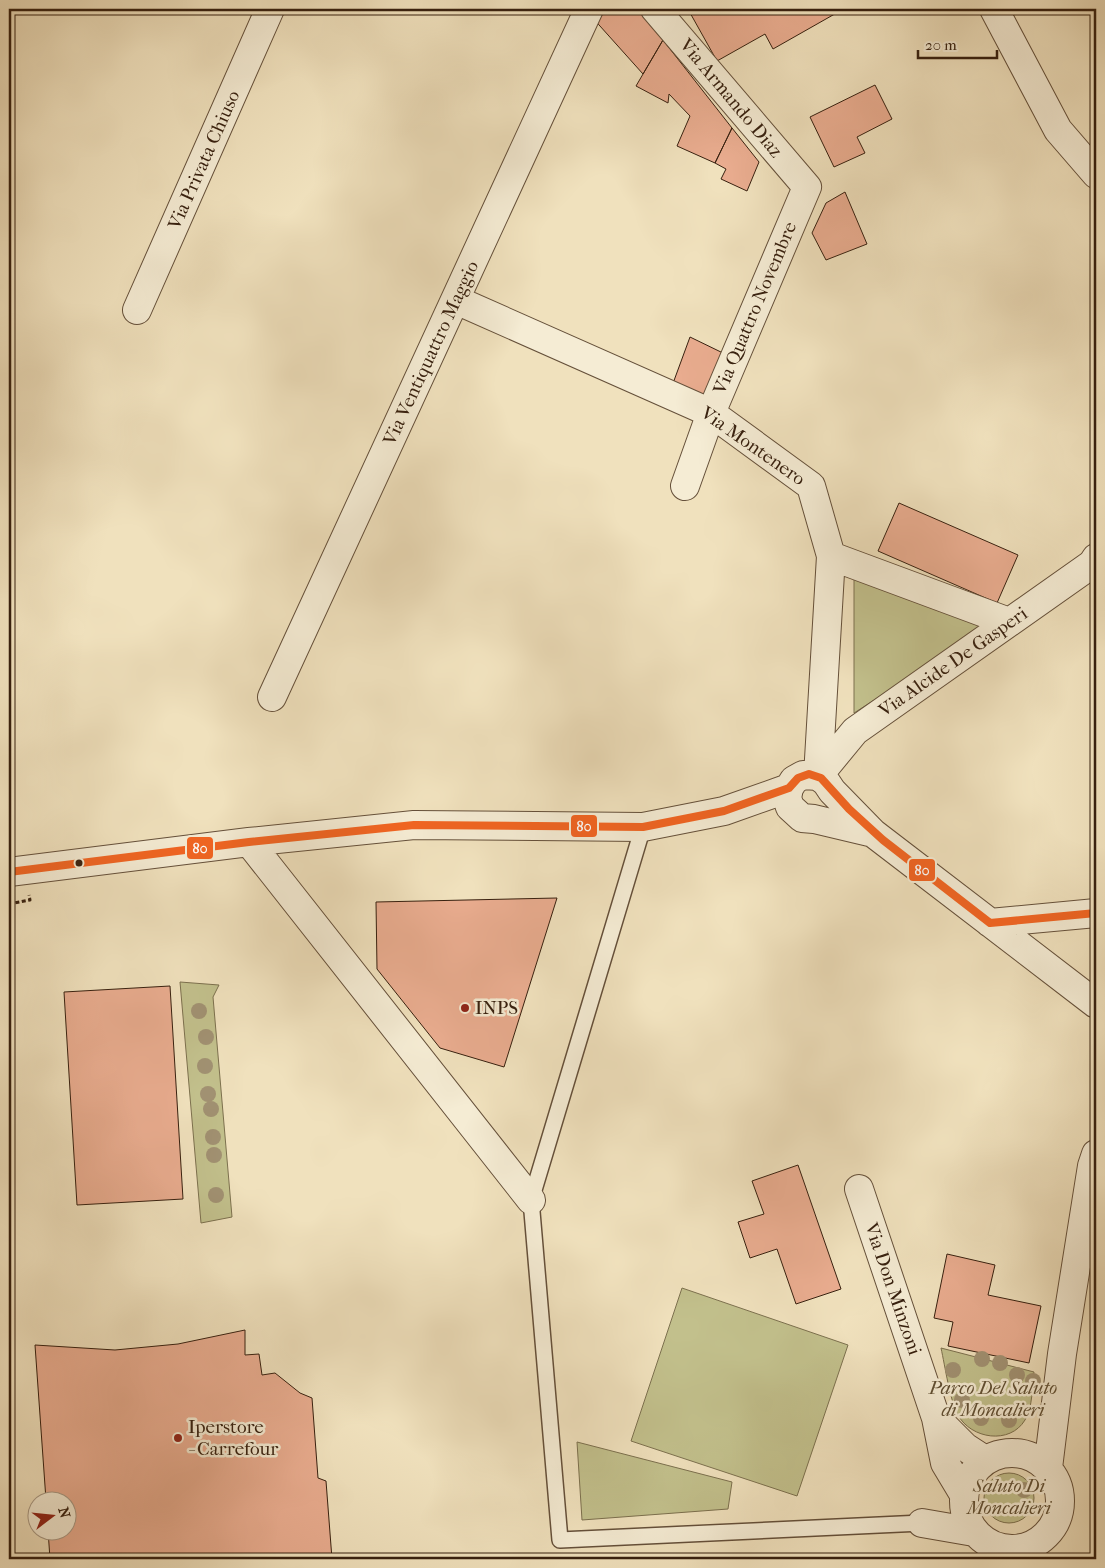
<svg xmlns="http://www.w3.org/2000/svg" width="1105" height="1568" font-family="'IM FELL French Canon',serif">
  <rect width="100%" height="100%" fill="#f0e1bd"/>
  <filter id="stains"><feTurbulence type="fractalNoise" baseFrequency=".004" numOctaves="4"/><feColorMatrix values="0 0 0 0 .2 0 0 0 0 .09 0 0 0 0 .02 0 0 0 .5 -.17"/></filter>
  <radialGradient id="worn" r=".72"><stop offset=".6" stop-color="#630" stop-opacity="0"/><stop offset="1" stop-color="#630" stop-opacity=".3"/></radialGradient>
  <path fill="#c2c08c" stroke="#7c704e" d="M854,573l137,52 -137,88z
    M180,982l39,3 -6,12 19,220 -31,6z
    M682,1288l166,57 -51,151 -166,-55z
    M941,1348l93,24c-2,14 -1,35 -9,48 -15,25 -54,19 -67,-5 -8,-14 -13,-49 -17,-67z
    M577,1442l155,40 -4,27 -146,11z
    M984 1498a25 25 0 1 1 50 0a25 25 0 1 1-50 0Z"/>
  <path fill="#e9ac8f" stroke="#37200f" d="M595,9h45l23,31 -20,34 -52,-58z
    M693,9h145l2,2 -67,38 -8,-15 -48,27 -28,-50z
    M663,40l69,88 -17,35 -38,-17 13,-30 -21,-22 -1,9 -32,-17z
    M875,85l17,34 -35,18 8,16 -31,14 -24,-50z
    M732,128l27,34 -12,29 -26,-12 5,-10 -11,-6z
    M845,192l22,52 -41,16 -14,-27 14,-30z
    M690,337l35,17 -20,46 -33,-14z
    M899,503l119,52 -21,48 -119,-52z
    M557,898l-53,169 -64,-19 -63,-79 -1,-67z
    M170,986l13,213 -106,6 -13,-213z
    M798,1165l43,124 -45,15 -19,-55 -27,9 -12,-36 26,-8 -12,-33z
    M947,1254l48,11 -7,30 53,11 -12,57 -81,-17 5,-24 -19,-4z
    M245,1330v25l14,-1 3,21 13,-2 25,20 12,5 6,80 8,3 6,78h-282l-2,-29h20v-30h-22l-11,-155 80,5 63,-6z"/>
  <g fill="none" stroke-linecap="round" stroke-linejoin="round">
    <defs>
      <path id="service" d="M643,827l-112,373 29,340 362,-17"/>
      <path id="minor" d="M655,9l152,178 -96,226 -26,73
        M994,9l64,121 38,44
        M456,300l255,113 100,73 20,70 -13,220
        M137,310l133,-301
        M831,556l178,66
        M272,697l317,-688
        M818,776l37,-45 237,-167 4,-6
        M873,833l-59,-14 -12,-1 -12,-11 -3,-9 2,-10 5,-8 9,-5 15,1 8,6 6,9 41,42 223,171
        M249,842l282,358
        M9,872l240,-30 165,-17 229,2 81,-16 65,-23
        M990,923l106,-10
        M859,1189l77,229 9,45 18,30
        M936,1418l29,29 20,13
        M964 1501a48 48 0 1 1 96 0a48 48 0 1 1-96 0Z
        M1048,1468l14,-114 30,-188 4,-12
        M922,1523l52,9"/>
    </defs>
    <use href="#service" stroke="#65503a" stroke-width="18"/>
    <use href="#minor" stroke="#65503a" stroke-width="30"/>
    <path stroke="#37200f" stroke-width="3" stroke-dasharray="4 2.5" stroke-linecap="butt" d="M9,904l21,-4 -1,-5"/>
    <use href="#service" stroke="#f5ecd4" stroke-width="15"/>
    <use href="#minor" stroke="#f5ecd4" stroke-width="28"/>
    <defs>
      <path id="bus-1" d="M9,872l240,-30 165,-17 229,2 81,-16 65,-23 9,-10 11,-4 12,4 28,31 34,31 107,83 106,-10"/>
    </defs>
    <use href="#bus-1" stroke="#f5ecd4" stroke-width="11"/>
    <use href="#bus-1" stroke="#f26522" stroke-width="8"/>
  </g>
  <g fill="#a19172">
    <circle cx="199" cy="1011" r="8"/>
    <circle cx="206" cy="1037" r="8"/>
    <circle cx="205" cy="1066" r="8"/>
    <circle cx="208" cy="1094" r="8"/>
    <circle cx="211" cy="1109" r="8"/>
    <circle cx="213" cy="1137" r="8"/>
    <circle cx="214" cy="1155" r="8"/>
    <circle cx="216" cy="1195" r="8"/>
    <circle cx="982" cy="1359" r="8"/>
    <circle cx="1000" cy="1363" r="8"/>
    <circle cx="953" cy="1370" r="8"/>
    <circle cx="1017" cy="1375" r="8"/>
    <circle cx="1033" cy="1381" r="8"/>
    <circle cx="962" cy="1400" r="8"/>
    <circle cx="1020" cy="1409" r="8"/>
    <circle cx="981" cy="1418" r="8"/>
    <circle cx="1009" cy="1420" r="8"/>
    <circle cx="1024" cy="1490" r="8"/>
  </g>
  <circle fill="#37200f" stroke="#f5ecd4" stroke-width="2" cx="79" cy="863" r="4.5"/>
  <g fill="#8f2418" stroke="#f5ecd4" stroke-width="2">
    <circle cx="465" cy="1008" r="5"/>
    <circle cx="178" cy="1438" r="5"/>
  </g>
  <g text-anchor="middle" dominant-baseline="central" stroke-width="5" stroke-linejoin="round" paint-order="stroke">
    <g font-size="19" fill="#37200f" stroke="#f5ecd4">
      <text transform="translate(731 98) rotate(50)">Via Armando Diaz</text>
      <text transform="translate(204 160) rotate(-66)">Via Privata Chiuso</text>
      <text transform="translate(755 308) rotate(-67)">Via Quattro Novembre</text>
      <text transform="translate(431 353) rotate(-65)">Via Ventiquattro Maggio</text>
      <text transform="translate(753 446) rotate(35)">Via Montenero</text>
      <text transform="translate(953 662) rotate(-35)">Via Alcide De Gasperi</text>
      <text transform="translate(893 1289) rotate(71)">Via Don Minzoni</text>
    </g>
    <g font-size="19" fill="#37200f" stroke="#f5ecd4" text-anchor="start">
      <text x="475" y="1008">INPS</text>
      <text x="188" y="1427">Iperstore<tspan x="188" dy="22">- Carrefour</tspan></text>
    </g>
    <g font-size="19" font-style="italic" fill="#615034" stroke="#f5ecd4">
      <text x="993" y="1388">Parco Del Saluto<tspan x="993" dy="22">di Moncalieri</tspan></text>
      <text x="1009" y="1486">Saluto Di<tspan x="1009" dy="22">Moncalieri</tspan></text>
    </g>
  </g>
  <g stroke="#f5ecd4" stroke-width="2">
    <rect x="570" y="814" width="28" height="24" rx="5" fill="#f26522"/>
    <rect x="186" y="836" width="28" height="24" rx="5" fill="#f26522"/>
    <rect x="908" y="858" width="28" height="24" rx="5" fill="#f26522"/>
  </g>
  <g font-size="14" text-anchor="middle" font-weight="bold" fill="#fff">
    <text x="584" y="831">80</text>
    <text x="200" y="853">80</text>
    <text x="922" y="875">80</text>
  </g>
  <rect width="1105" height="1568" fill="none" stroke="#f0e1bd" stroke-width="30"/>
  <rect x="10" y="10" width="1085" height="1548" fill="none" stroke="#37200f" stroke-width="2.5"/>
  <rect x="15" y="15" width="1075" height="1538" fill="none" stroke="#37200f"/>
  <g transform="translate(52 1516) rotate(74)"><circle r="24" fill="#f5ecd4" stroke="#a99a85"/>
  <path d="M0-4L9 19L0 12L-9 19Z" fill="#8f2418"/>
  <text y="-8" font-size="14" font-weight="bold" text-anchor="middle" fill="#37200f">N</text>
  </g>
  <path d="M918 50v8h79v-8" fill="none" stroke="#37200f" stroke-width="2.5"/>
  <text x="925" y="50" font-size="15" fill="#37200f" stroke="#f5ecd4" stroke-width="4" paint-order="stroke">20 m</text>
  <rect width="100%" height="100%" filter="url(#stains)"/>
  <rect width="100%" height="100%" fill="url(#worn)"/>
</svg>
